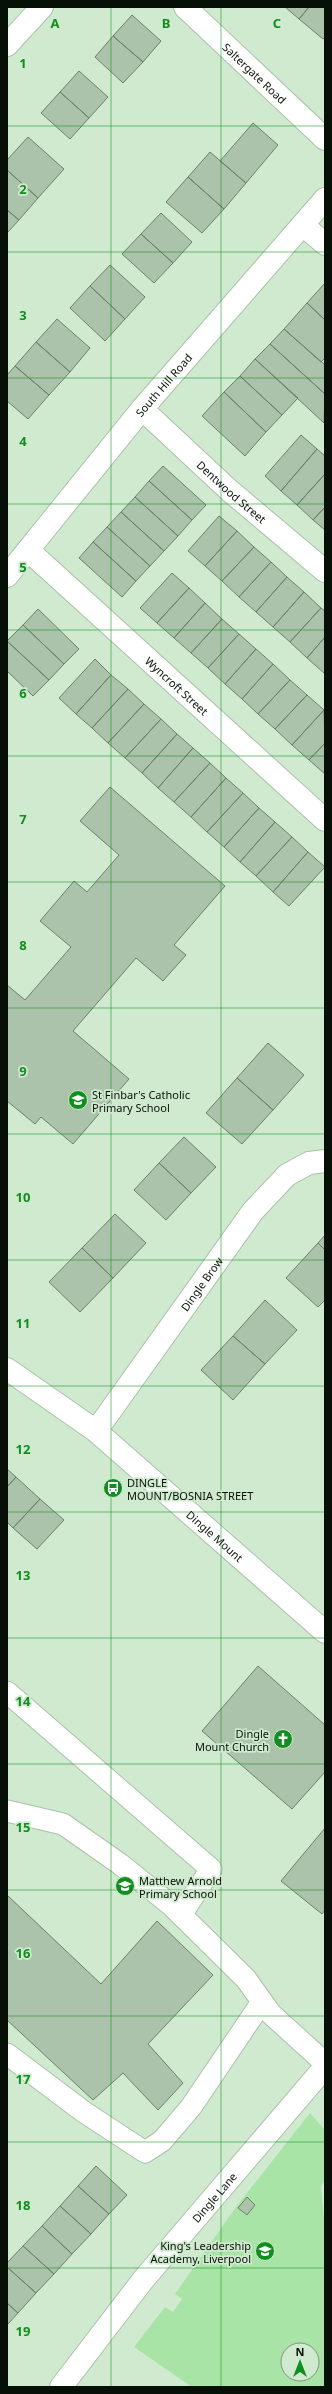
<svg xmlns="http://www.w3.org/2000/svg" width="332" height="2394" font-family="'Noto Sans',sans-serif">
  <rect width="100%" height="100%" fill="#d0eacf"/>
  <path fill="#a8e4a6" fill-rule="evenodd" d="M310,2113l15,17v50l-4,7 4,43v157h-133l-58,-40 31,-40 8,5 9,-13 -7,-5 61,-87zM247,2197l8,8 -8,10 -9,-7zM288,2350h24v24h-24z"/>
  <path fill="#abc3aa" stroke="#6b826a" d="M285,7h24l-10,12z
    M309,7h16v30l-2,2 -24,-20z
    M132,15l29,26 -18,21 -30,-26z
    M113,36l30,26 -20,21 -28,-26z
    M79,71l29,26 -19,21 -29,-26z
    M60,92l29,26 -19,21 -29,-26z
    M253,123l25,22 -32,38 -26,-22z
    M28,137l36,32 -26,29 -31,-28v-10z
    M210,152l36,31 -22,26 -36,-32z
    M7,170l31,28 -19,22 -12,-10z
    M188,177l36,32 -22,24 -36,-31z
    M7,210l12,10 -12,13z
    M161,213l31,29 -19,21 -32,-29z
    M141,234l32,29 -19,20 -32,-29z
    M110,265l35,32 -20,22 -35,-33z
    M325,283v37l-18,-17z
    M90,286l35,33 -20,22 -35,-33z
    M307,303l18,17v38l-4,4 -37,-33z
    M57,319l33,29 -20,24 -34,-30z
    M284,329l41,36v29l-55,-50z
    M36,342l34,30 -21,23 -34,-29z
    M270,344l55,50 -1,29 -69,-64z
    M255,359l43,39 -16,17 -42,-39z
    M15,366l34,29 -21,24 -21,-18v-26z
    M240,376l42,39 -16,17 -42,-40z
    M224,392l42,40 -21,24 -43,-40z
    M301,435l16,14 -36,42 -16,-15z
    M317,449l8,7v18l-28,31 -16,-14z
    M163,466l43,39 -14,15 -43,-39z
    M325,474v33l-12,13 -16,-15z
    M149,481l43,39 -14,16 -43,-39z
    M135,497l43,39 -14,15 -43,-39z
    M325,507v23l-12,-10z
    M121,512l43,39 -14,15 -43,-39z
    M219,516l18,15 -32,35 -17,-15z
    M107,527l43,39 -14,15 -43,-39z
    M237,531l17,16 -32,34 -17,-15z
    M93,542l43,39 -14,16 -43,-39z
    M254,547l17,15 -32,35 -17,-16z
    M271,562l16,15 -31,35 -17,-15z
    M172,573l17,15 -32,35 -17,-15z
    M287,577l17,15 -31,35 -17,-15z
    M189,588l16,15 -31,35 -17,-15z
    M304,592l17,16 -31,34 -17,-15z
    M205,603l17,16 -31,34 -17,-15z
    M321,608l4,3v26l-18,21 -17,-16z
    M38,609l41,40 -15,15 -41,-39z
    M222,619l17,15 -31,34 -17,-15z
    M23,625l41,39 -15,16 -42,-39z
    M239,634l17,15 -31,35 -17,-16z
    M325,637v35l-1,1 -17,-15z
    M7,641l42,39 -16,16 -26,-25z
    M256,649l17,15 -31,35 -17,-15z
    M95,659l16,16 -35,39 -17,-16z
    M273,664l17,16 -32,34 -16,-15z
    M111,675l17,14 -36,39 -16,-14z
    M290,680l17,15 -32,34 -17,-15z
    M128,689l16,15 -36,39 -16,-15z
    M307,695l17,15 -32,35 -17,-16z
    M144,704l17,15 -36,39 -17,-15z
    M324,710l1,33 -16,17 -17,-15z
    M161,719l16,15 -35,39 -17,-15z
    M177,734l16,14 -35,40 -16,-15z
    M325,743v31l-16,-14z
    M193,748l17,15 -36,39 -16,-14z
    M210,763l16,15 -35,39 -17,-15z
    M226,778l17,15 -36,39 -16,-15z
    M110,787l115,99 -51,59 12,10 -23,26 -27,-23 -63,73 56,48 -56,65 -32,-27 -6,7 -28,-23v-116l18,15 46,-53 -31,-26 34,-40 13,11 32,-37 -39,-34z
    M243,793l16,15 -35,39 -17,-15z
    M259,808l16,14 -35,40 -16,-15z
    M275,822l17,15 -36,39 -16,-14z
    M292,837l16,15 -35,40 -17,-16z
    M308,852l17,15 -36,39 -16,-14z
    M268,1043l36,32 -31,35 -36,-32z
    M237,1078l36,32 -31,34 -36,-31z
    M184,1137l32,30 -25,26 -32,-30z
    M159,1163l32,30 -25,27 -32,-30z
    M115,1214l31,29 -33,35 -31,-30z
    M325,1235v15l-7,-7z
    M318,1243l7,7v50l-7,7 -32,-29z
    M82,1248l31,30 -33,34 -31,-30z
    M265,1300l32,30 -32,34 -32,-28z
    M233,1336l32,28 -32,36 -32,-30z
    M7,1469l9,8 -9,10z
    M16,1477l24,22 -27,29 -6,-6v-35z
    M40,1499l24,21 -27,29 -24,-21z
    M258,1666l67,59v47l-33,37 -90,-78z
    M325,1828v82l-3,4 -41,-33z
    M7,1895l94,89 56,-63 56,54 -65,69 35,39 -25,27 -35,-37 -30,27 -86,-80z
    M96,2166l31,29 -18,19 -31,-28z
    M78,2186l31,28 -18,20 -31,-28z
    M247,2197l8,8 -8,10 -9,-7z
    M60,2206l31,28 -19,20 -30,-28z
    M42,2226l30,28 -18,20 -31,-28z
    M23,2246l31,28 -18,19 -29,-26v-4z
    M7,2267l29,26 -18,20 -11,-10z
    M7,2303l11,10 -11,12z"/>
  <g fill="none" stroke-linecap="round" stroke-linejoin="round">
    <defs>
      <path id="lane" d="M7,1692l204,177 -30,46
        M7,1811l56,13 57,40 51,41 75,74 25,35 54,49
        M7,2054l77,58 61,40 17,-11 29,-34 71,-105"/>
      <g id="street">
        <path id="s1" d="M185,7l140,132"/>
        <path d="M7,45l35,-38"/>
        <path d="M304,226l21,18"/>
        <path id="s2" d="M142,409l88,82 95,80"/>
        <path id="s3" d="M29,551l296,269"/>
        <path id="s4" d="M7,576l135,-167 183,-210"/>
        <path id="s5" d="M7,1369l89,62 229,201"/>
        <path id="s6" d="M96,1431l157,-220 34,-36 22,-12 16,-2"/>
        <path id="s7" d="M61,2387l82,-107 182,-213"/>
      </g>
    </defs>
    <use href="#lane" stroke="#aac2a8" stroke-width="23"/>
    <use href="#street" stroke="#aac2a8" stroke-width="24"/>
    <use href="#lane" stroke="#fff" stroke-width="21"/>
    <use href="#street" stroke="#fff" stroke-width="22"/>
  </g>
  <path fill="none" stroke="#0f8f1e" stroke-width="1" stroke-opacity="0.55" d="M111,7v2380M221,7v2380M7,126h318M7,252h318M7,378h318M7,504h318M7,630h318M7,756h318M7,882h318M7,1008h318M7,1134h318M7,1260h318M7,1386h318M7,1512h318M7,1638h318M7,1764h318M7,1890h318M7,2016h318M7,2142h318M7,2268h318"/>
  <defs>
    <symbol id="school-disc" viewBox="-11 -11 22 22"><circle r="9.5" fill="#0f8f1e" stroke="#d0eacf"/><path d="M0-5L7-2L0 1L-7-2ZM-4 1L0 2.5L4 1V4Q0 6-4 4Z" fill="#fff"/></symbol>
    <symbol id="bus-disc" viewBox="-11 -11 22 22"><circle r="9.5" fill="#0f8f1e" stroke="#d0eacf"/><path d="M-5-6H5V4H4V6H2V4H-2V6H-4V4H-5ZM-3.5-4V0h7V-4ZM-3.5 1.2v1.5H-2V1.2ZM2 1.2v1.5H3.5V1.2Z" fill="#fff"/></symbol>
    <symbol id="church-disc" viewBox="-11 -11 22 22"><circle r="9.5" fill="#0f8f1e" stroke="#d0eacf"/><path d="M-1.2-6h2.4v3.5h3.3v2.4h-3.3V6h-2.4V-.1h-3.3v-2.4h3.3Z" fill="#fff"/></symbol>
  </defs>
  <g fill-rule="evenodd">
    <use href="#school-disc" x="67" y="1089" width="22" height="22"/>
    <use href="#bus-disc" x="102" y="1477" width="22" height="22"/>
    <use href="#church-disc" x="272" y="1728" width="22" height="22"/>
    <use href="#school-disc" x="114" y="1875" width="22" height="22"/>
    <use href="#school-disc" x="254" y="2240" width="22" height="22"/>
  </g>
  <g text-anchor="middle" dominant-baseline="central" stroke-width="3.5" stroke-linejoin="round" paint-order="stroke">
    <g font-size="11" fill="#071007" stroke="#d0eacf">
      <text stroke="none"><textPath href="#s1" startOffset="96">Saltergate Road</textPath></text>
      <text stroke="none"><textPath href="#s4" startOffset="247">South Hill Road</textPath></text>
      <text stroke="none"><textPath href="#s2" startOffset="122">Dentwood Street</textPath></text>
      <text stroke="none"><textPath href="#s3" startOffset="200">Wyncroft Street</textPath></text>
      <text stroke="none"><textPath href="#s6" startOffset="181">Dingle Brow</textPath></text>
      <text stroke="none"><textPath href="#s5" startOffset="267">Dingle Mount</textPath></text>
      <text stroke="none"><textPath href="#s7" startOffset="244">Dingle Lane</textPath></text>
    </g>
    <g font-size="11" fill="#071007" stroke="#d0eacf" text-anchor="start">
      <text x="92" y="1094">St Finbar's Catholic<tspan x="92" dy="13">Primary School</tspan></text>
      <text x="127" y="1482">DINGLE<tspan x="127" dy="13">MOUNT/BOSNIA STREET</tspan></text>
      <text x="269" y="1733" text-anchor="end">Dingle<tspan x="269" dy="13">Mount Church</tspan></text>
      <text x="139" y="1880">Matthew Arnold<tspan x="139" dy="13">Primary School</tspan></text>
      <text x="251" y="2245" text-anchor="end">King's Leadership<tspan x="251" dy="13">Academy, Liverpool</tspan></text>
    </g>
  </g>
  <g font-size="13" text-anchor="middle" font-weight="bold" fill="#0f8f1e" stroke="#d0eacf" stroke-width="3.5" stroke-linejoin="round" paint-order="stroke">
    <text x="55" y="28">A</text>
    <text x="166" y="28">B</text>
    <text x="277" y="28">C</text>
    <text x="23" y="68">1</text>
    <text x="23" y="194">2</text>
    <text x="23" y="320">3</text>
    <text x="23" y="446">4</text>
    <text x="23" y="572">5</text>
    <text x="23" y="698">6</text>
    <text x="23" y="824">7</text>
    <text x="23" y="950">8</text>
    <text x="23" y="1076">9</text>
    <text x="23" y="1202">10</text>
    <text x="23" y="1328">11</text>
    <text x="23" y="1454">12</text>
    <text x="23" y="1580">13</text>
    <text x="23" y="1706">14</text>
    <text x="23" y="1832">15</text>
    <text x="23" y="1958">16</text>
    <text x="23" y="2084">17</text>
    <text x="23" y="2210">18</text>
    <text x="23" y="2336">19</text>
  </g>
  <rect width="332" height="2394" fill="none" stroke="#071007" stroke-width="16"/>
  <g transform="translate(300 2362)"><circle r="19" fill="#d0eacf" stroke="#80937f"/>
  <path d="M0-3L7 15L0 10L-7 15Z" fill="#0f8f1e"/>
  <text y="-6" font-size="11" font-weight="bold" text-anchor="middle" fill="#071007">N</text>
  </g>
</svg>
